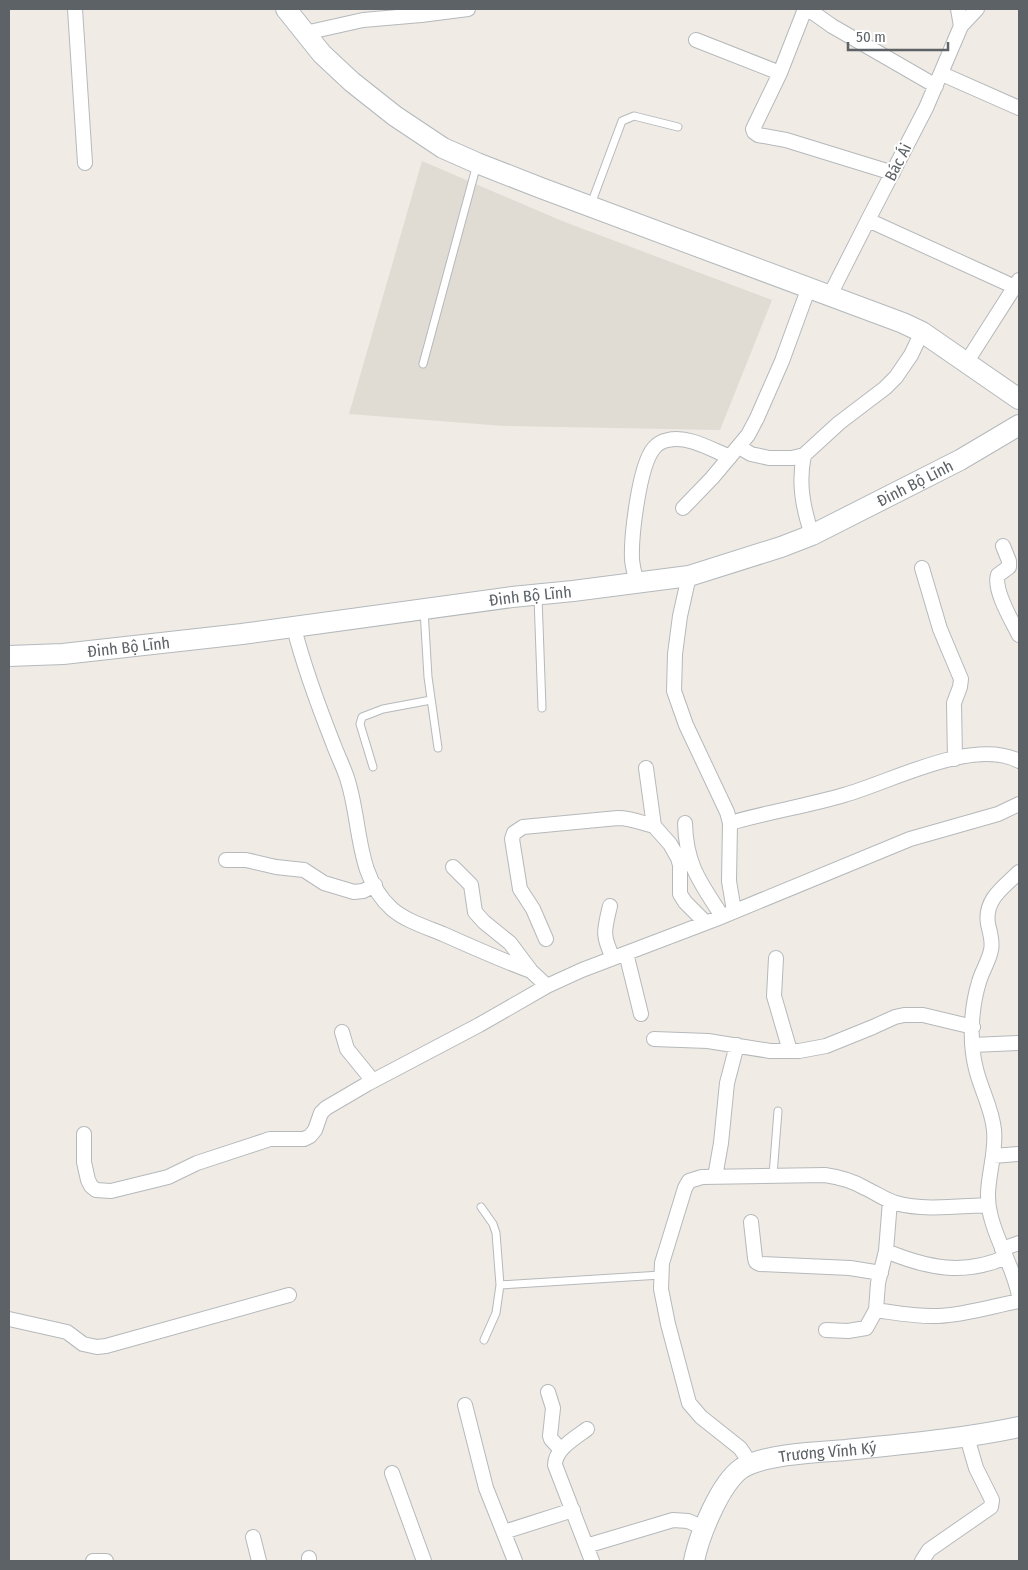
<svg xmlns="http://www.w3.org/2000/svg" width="1028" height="1570" font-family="'Fira Sans Condensed',sans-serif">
  <rect width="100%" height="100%" fill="#f0ebe4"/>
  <path fill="#e0dbd3" d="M422,161l140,60 210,79 -52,130 -216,-4 -155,-12z"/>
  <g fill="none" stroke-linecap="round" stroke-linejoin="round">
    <defs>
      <path id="lane" d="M591,204l31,-83 12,-5 44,11
        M423,364l54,-200
        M538,597l4,111
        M424,610l4,67 10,71
        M373,767l-13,-43 2,-7 21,-8 48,-9
        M773,1175l5,-64
        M481,1207l12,17 3,9 4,52
        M484,1340l12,-27 4,-28 161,-10"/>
      <path id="street" d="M75,9l10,154
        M805,9l-25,64 -27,56 1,3 4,3 28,5 107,33
        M808,9l24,17 104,60
        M958,9l3,17
        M305,33l58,-13 58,-5 47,-6
        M696,40l84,33
        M942,74l77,34
        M868,220l147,67
        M830,295l38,-75 58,-112 35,-82 16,-17
        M966,363l53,-83
        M739,447l12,7 18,4h23l12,-3 35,-32 46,-35 11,-11 15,-22 11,-23
        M804,455c-6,28 -1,53 8,80
        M683,508l29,-30 36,-43 9,-17 25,-57 27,-74
        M1003,546l6,15v6l-11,8c-5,15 14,46 21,60
        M922,568l18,61 21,50 -1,8 -6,16 1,56
        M689,576l-9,40 -5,38 -1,37 12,34 41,87 3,11 -1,58 5,30
        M637,583c-2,-7 -4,-15 -5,-23 -1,-23 7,-95 22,-112 3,-4 9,-7 14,-8 20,-5 44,10 62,17
        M294,628c10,39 24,77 39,115 4,11 9,21 13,32 16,44 8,100 46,134 14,12 34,18 51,25 29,13 58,26 88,37
        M646,768l8,58 16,18 8,14 2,7v29l5,8 20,20
        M685,823c1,42 15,59 37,93
        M730,823c38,-11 77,-17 114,-28 47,-13 129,-58 175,-34
        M226,860h20l30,7 28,3 20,13 30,9 9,-1 12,-6
        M453,867l18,18 4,27 9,10 26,21 21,28 16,15
        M1019,872c-15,15 -35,27 -31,52 2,8 5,18 3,26 -2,11 -9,21 -12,32 -8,26 -10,60 -3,87 5,21 16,39 18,61 3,28 -11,55 -4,83 6,29 24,54 29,83
        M610,906c-6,25 -8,29 3,52
        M546,939l-13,-30 -13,-20 -8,-50 2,-6 9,-6 95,-9c13,0 24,5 36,8
        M626,953l15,61
        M776,958l-2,38 16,55
        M342,1032l5,17 26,32
        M654,1039l54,2 62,10h29l27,-5 47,-19 22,-10 9,-2h19l50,12
        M972,1045l47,-2
        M84,1134v28l4,18 3,6 5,4 15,1 57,-14 29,-14 73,-24h34l6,-3 5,-6 6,-17 5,-5 41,-24 112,-59 68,-39 35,-16 134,-51 194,-80 88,-25 21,-10
        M993,1156l26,-2
        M715,1177l6,-34 6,-60 10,-38
        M751,1222l4,36 1,4 4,2 90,4 31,5
        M1002,1249l17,-6
        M886,1251c41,17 78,25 120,6
        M876,1310l2,-27 8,-32 4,-50
        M9,1319l58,13 16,12 14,3 9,-1 183,-51
        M826,1330l22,1 18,-3 10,-18c21,3 41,7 62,6 27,-1 55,-10 81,-15
        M548,1392l5,16 -3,28 1,3 10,11
        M465,1405l21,83 29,73
        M587,1429c-12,9 -32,20 -32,36l37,96
        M751,1464l-11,-16 -39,-31 -12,-14 -21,-79 -7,-35 1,-26 23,-75 4,-7 13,-4 123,-2c14,2 28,6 40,13 11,5 20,12 31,15 27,8 64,3 92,2
        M392,1473l32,88
        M504,1532l69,-22
        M253,1537l6,24
        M586,1546l87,-26 15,1 16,7
        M309,1558v3
        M93,1561h13
        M922,1561l7,-11 62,-43 1,-7 -16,-32 -9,-31"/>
      <g id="secondary">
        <path d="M286,9l36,45 30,28 43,34 48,32 34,15 64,25 362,135 19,9 97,67"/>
        <path id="s1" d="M9,656l54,-2 179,-20 270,-37 61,-6 116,-15 92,-29 31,-12 148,-75 59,-35"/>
        <path id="s2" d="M694,1561c5,-25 26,-78 48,-93 23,-14 77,-16 104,-18 58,-6 116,-11 173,-23"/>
      </g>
    </defs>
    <use href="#lane" stroke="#b5b9bc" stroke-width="9"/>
    <use href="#street" stroke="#b5b9bc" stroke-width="16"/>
    <use href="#secondary" stroke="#b3b9bd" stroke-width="22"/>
    <use href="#lane" stroke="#fff" stroke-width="7"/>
    <use href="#street" stroke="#fff" stroke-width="14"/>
    <use href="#secondary" stroke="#fff" stroke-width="20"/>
  </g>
  <g text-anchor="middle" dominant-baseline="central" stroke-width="4" stroke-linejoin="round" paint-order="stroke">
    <g font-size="16" fill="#5c6266" stroke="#fff">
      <text transform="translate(898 162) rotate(-63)">Bác Ái</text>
      <text stroke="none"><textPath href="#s1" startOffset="930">Đinh Bộ Lĩnh</textPath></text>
      <text stroke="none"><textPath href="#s1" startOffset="525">Đinh Bộ Lĩnh</textPath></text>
      <text stroke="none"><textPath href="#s1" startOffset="120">Đinh Bộ Lĩnh</textPath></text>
      <text stroke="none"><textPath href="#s2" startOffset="194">Trương Vĩnh Ký</textPath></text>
    </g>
  </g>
  <rect width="1028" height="1570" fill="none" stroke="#5c6266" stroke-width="20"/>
  <path d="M848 42v8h100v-8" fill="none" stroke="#5c6266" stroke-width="2.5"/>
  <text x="856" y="42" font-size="15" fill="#5c6266" stroke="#ffffff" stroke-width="4" paint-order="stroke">50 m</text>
</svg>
